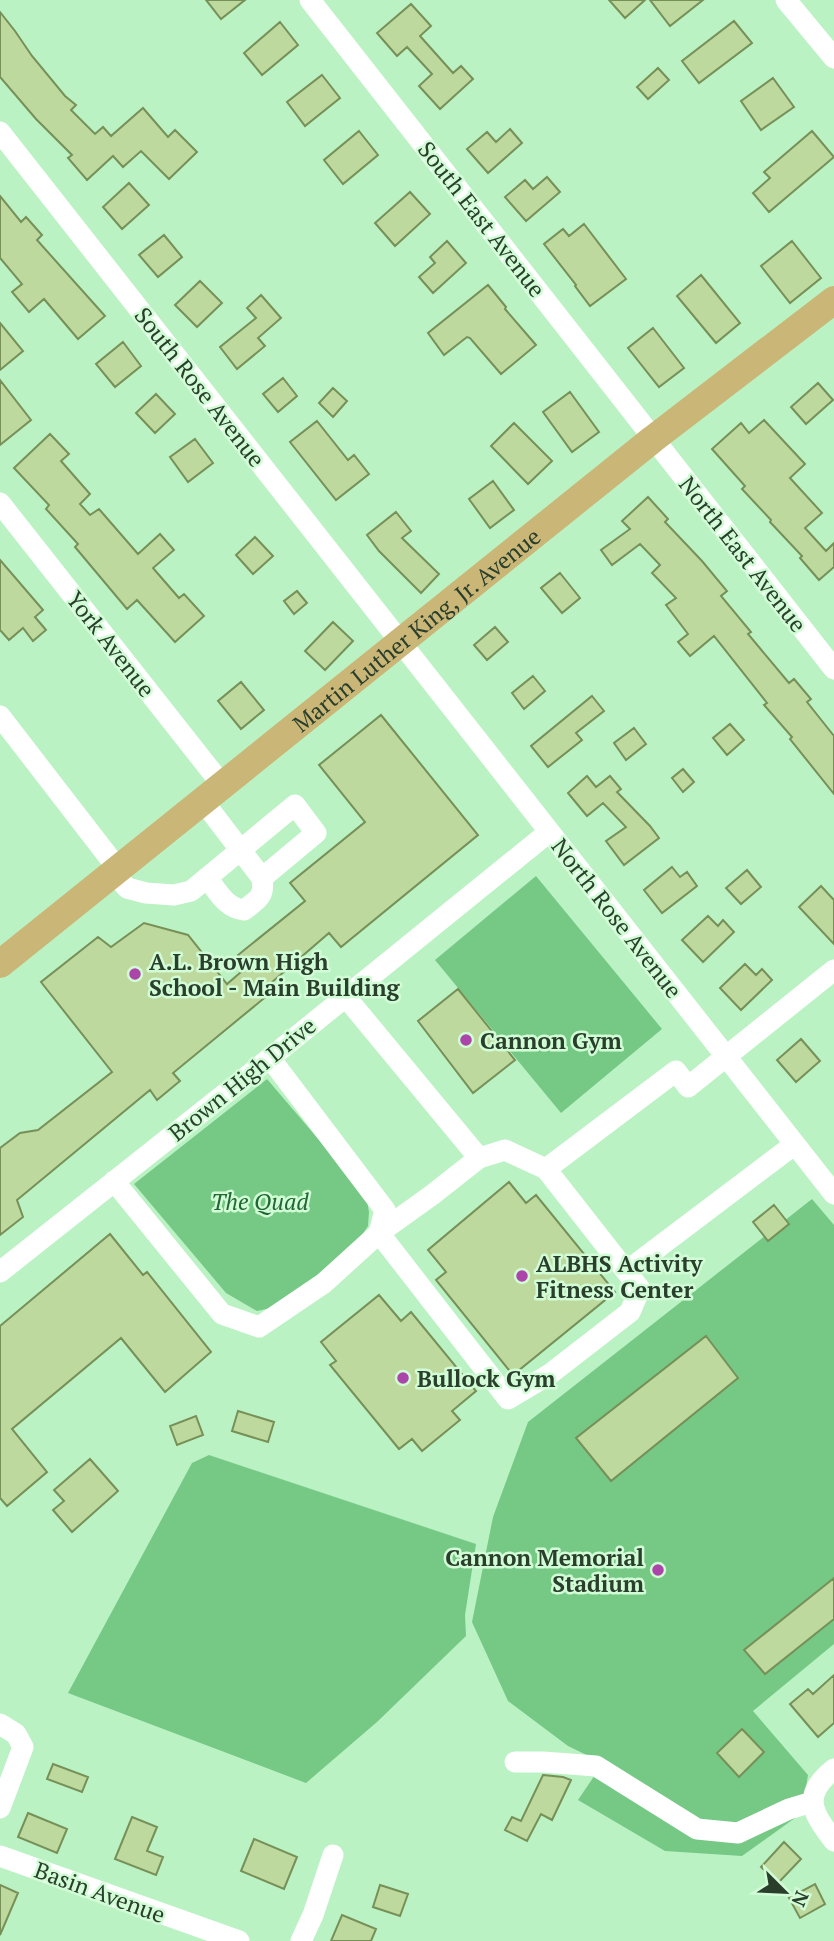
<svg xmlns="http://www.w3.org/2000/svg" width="834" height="1941" font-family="'PT Serif',serif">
  <rect width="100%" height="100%" fill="#bbf2c3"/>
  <path fill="#75c985" d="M536,876l126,153 -101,84 -126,-153z
    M267,1079l99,116 3,17 -1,14 -10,15 -78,65 -23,5 -31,-18 -92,-109z
    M812,1199l22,26v419l-81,67 55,64 -6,38 -60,43 -77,-5 -87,-51 25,-37 -35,-17 -60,-45 -36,-79 21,-105 35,-95z
    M209,1455l267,89 -11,71 1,21 -89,86 -71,61 -238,-90 124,-230z"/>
  <path fill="#bdd99e" stroke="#769058" stroke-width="2" d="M206,0h39l-24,19z
    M609,0h36l-20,18z
    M650,0h53l-33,26z
    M411,4l20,22 -11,10 33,37 8,-7 12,13 -33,30 -21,-23 13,-12 -25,-27 -10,9 -20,-23z
    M0,12l15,19 17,25 33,40 11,9 -5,5 24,24 8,-7 8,9 32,-28 25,29 7,-7 22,22 -28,27 -28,-28 -18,16 -10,-11 -26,24 -19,-22 4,-3 -36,-36 -36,-42z
    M734,21l18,22 -53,40 -17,-22z
    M280,22l18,23 -36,30 -18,-22z
    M658,68l11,12 -21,19 -11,-12z
    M322,75l18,23 -35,28 -18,-24z
    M773,78l21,29 -33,23 -20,-29z
    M510,129l12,14 -34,30 -21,-24 20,-17 9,10z
    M359,131l19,24 -35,29 -19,-24z
    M812,131l22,26 -65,55 -16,-19 17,-15 -6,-6z
    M547,177l13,15 -34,29 -21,-24 20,-17 8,9z
    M129,183l20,22 -27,24 -19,-22z
    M410,192l20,22 -35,32 -20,-23z
    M0,196l21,26 5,-5 16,18 -5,5 68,76 -27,23 -34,-40 -15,13 -17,-20 10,-8 -22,-26z
    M584,224l42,55 -36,27 -15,-20 1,-1 -32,-41 19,-15 6,7z
    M164,235l18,22 -24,20 -19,-22z
    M447,241l19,22 -33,30 -14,-16 16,-14 -5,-6z
    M792,241l29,37 -31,25 -29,-37z
    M701,275l39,48 -24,20 -39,-47z
    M200,281l22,22 -25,24 -22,-22z
    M488,285l18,22 -1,2 31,36 -35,29 -31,-36 -3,-1 -23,18 -16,-22z
    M261,295l20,23 -23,20 7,8 -28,23 -17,-22 36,-29 -9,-10z
    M0,323l23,28 -23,19z
    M653,328l31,40 -25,19 -31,-39z
    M123,342l18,24 -26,21 -19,-23z
    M283,378l14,18 -19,16 -15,-18z
    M0,380l31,40 -31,25z
    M818,383l15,17 -27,24 -15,-17z
    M333,388l14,13 -14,16 -14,-14z
    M570,392l29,40 -27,20 -29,-40z
    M156,394l19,20 -20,19 -19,-20z
    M764,420l41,44 -15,14 32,35 -17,15 21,23 8,-8v24l-15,13 -19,-22 2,-2 -32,-34 1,-2 -29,-31 3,-3 -33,-37 29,-26 8,10z
    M317,421l31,39 6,-5 15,19 -33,26 -46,-58z
    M514,423l38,38 -24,23 -37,-38z
    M50,434l19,20 -8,7 29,33 -10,10 10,11 9,-6 39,45 22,-20 14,16 -21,18 26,30 5,-4 20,22 -29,26 -38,-42 -10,9 -52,-62 3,-3 -32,-35 3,-4 -35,-37z
    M195,439l18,24 -25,19 -18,-25z
    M493,481l21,29 -24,18 -21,-29z
    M648,497l20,22 -3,3 37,39 25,30 -6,5 30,36 -3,2 41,49 5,-4 17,20 -4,3 27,34v58l-44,-55 2,-2 -28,-32 3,-2 -53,-67 -24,20 -12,-14 10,-8 -22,-29 10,-7 -24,-25 8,-8 -20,-21 -28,21 -11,-15 29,-21 -8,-8z
    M396,512l15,19 -9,7 37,36 -18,19 -42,-42 -12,-16z
    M255,537l18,19 -20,18 -17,-19z
    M0,560l43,50 -8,7 11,13 -13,11 -10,-13 -14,12 -9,-10z
    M560,573l20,25 -18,15 -21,-25z
    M297,591l10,12 -13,11 -10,-13z
    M333,622l20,19 -28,29 -20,-19z
    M495,627l13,15 -21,18 -13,-15z
    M533,676l12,15 -21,18 -12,-16z
    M241,682l23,28 -23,19 -23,-28z
    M592,696l12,15 -28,22 6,7 -34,27 -17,-21z
    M381,715l97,120 -137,112 -12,-14 -58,50 -3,12 -95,78 7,8 -23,19 -7,-10 -133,110 6,17 -23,18v-87l20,-15 18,-3 74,-58 -71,-90 57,-45 13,10 33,-24 44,12 39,49 21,-18 -10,-11 67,-54 -15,-18 75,-61 -46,-57z
    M730,724l14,16 -17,15 -14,-17z
    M634,728l12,16 -20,16 -12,-17z
    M683,769l11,13 -11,10 -11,-14z
    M587,776l9,11 14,-11 11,13 -4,3 33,34 9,12 -35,27 -18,-24 20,-14 -23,-24 -16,13 -19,-23z
    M672,867l8,10 7,-5 10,14 -35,27 -18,-23z
    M747,870l14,17 -20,17 -15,-16z
    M821,886l13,14v44l-35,-37z
    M708,916l10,10 5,-6 11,12 -31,30 -21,-22z
    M745,964l11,11 6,-6 10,11 -31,30 -21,-22z
    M458,989l57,71 -42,33 -55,-72z
    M801,1039l19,22 -24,21 -19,-22z
    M509,1182l17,21 10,-8 79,97 -102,83 -77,-95 10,-8 -18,-22z
    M774,1205l15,19 -21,17 -15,-19z
    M110,1234l33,41 4,-3 64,80 -46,40 -44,-54 -109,91 35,43 -40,34 -7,-8v-172z
    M379,1295l22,26 10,-9 65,79 -24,20 8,9 -38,31 -10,-12 -13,10 -69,-84 6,-4 -15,-19z
    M706,1336l32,42 -127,103 -35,-43z
    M238,1411l36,11 -6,20 -36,-11z
    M196,1416l7,19 -26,10 -7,-19z
    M90,1459l28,32 -46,41 -19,-22 11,-9 -10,-11z
    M834,1578v41l-69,55 -21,-24z
    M834,1675v48l-16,14 -28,-33 18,-15 5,5z
    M742,1729l22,23 -25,25 -22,-24z
    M53,1764l35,13 -6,15 -35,-13z
    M543,1775l20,2 8,3 -19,40 -11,-6 -14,27 -22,-11 7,-13 9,4z
    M28,1813l39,16 -10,24 -39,-16z
    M132,1817l25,10 -10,24 16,6 -7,18 -41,-16z
    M254,1839l43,18 -13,32 -43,-18z
    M784,1842l17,17 -23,24 -17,-16z
    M815,1884l10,20 -25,14 -11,-20z
    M0,1885l18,8 -18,42z
    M380,1885l28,9 -8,22 -27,-9z
    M342,1915l34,14 -5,12h-40z"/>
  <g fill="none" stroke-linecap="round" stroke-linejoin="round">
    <path stroke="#fff" stroke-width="21" d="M310,0l524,669
      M786,0l48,58
      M0,132l834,1062
      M0,503l223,283
      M0,716l118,153 3,12 6,7 19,5 28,2 17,-4 104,-86 21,28 -54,45
      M203,801l59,77c3,19 -4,21 -18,32 -18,-2 -26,-18 -36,-31
      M345,996l134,162
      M546,1169l94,120 -10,23 -80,62 -42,25 -129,-166 53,-38 47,-37 26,-8 41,19 130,-98 12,16 146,-117
      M114,1181l108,133 37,13 65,-44 55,-50 6,-23 -115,-152
      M627,1271l168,-127
      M0,1272l270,-214 279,-226
      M0,1724l16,10 7,13 -23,61
      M515,1762h28l53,4 101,63 41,4 51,-24 23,-7
      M834,1769c-34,27 -21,44 0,72
      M0,1856l239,85
      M301,1941l12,-26 20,-60"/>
    <path stroke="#cab677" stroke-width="28" id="s1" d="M0,964l653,-525 181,-139"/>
  </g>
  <g fill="#ac45a9" stroke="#d1fcd6" stroke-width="2.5">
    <circle cx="135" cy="974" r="7"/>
    <circle cx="466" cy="1040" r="7"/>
    <circle cx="522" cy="1276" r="7"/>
    <circle cx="403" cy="1378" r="7"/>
    <circle cx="658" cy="1570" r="7"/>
  </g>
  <g text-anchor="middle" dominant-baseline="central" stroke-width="5" stroke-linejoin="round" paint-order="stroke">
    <g font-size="23" fill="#293f2c" stroke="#d1fcd6">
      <text transform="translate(482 219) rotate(52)">South East Avenue</text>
      <text transform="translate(200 387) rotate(52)">South Rose Avenue</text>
      <text transform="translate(743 554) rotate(52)">North East Avenue</text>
      <text stroke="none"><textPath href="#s1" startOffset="534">Martin Luther King, Jr. Avenue</textPath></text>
      <text transform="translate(111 644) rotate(52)">York Avenue</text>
      <text transform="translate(617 918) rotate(52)">North Rose Avenue</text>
      <text transform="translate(242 1079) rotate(-39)">Brown High Drive</text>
      <text transform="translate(100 1892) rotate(20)">Basin Avenue</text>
    </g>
    <g font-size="23" font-weight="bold" fill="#293f2c" stroke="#d1fcd6" text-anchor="start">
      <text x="149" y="961">A.L. Brown High<tspan x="149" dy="26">School - Main Building</tspan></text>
      <text x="480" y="1040">Cannon Gym</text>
      <text x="536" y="1263">ALBHS Activity<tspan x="536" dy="26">Fitness Center</tspan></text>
      <text x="417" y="1378">Bullock Gym</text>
      <text x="644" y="1557" text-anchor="end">Cannon Memorial<tspan x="644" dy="26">Stadium</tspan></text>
    </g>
    <g font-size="23" font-style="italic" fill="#216733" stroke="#d1fcd6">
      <text x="260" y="1201">The Quad</text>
    </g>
  </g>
  <g transform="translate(785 1892) rotate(114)" stroke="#d1fcd6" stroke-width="5" paint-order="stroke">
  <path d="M0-5L12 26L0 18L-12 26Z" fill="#293f2c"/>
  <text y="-10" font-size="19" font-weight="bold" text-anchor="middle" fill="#293f2c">N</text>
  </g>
</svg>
